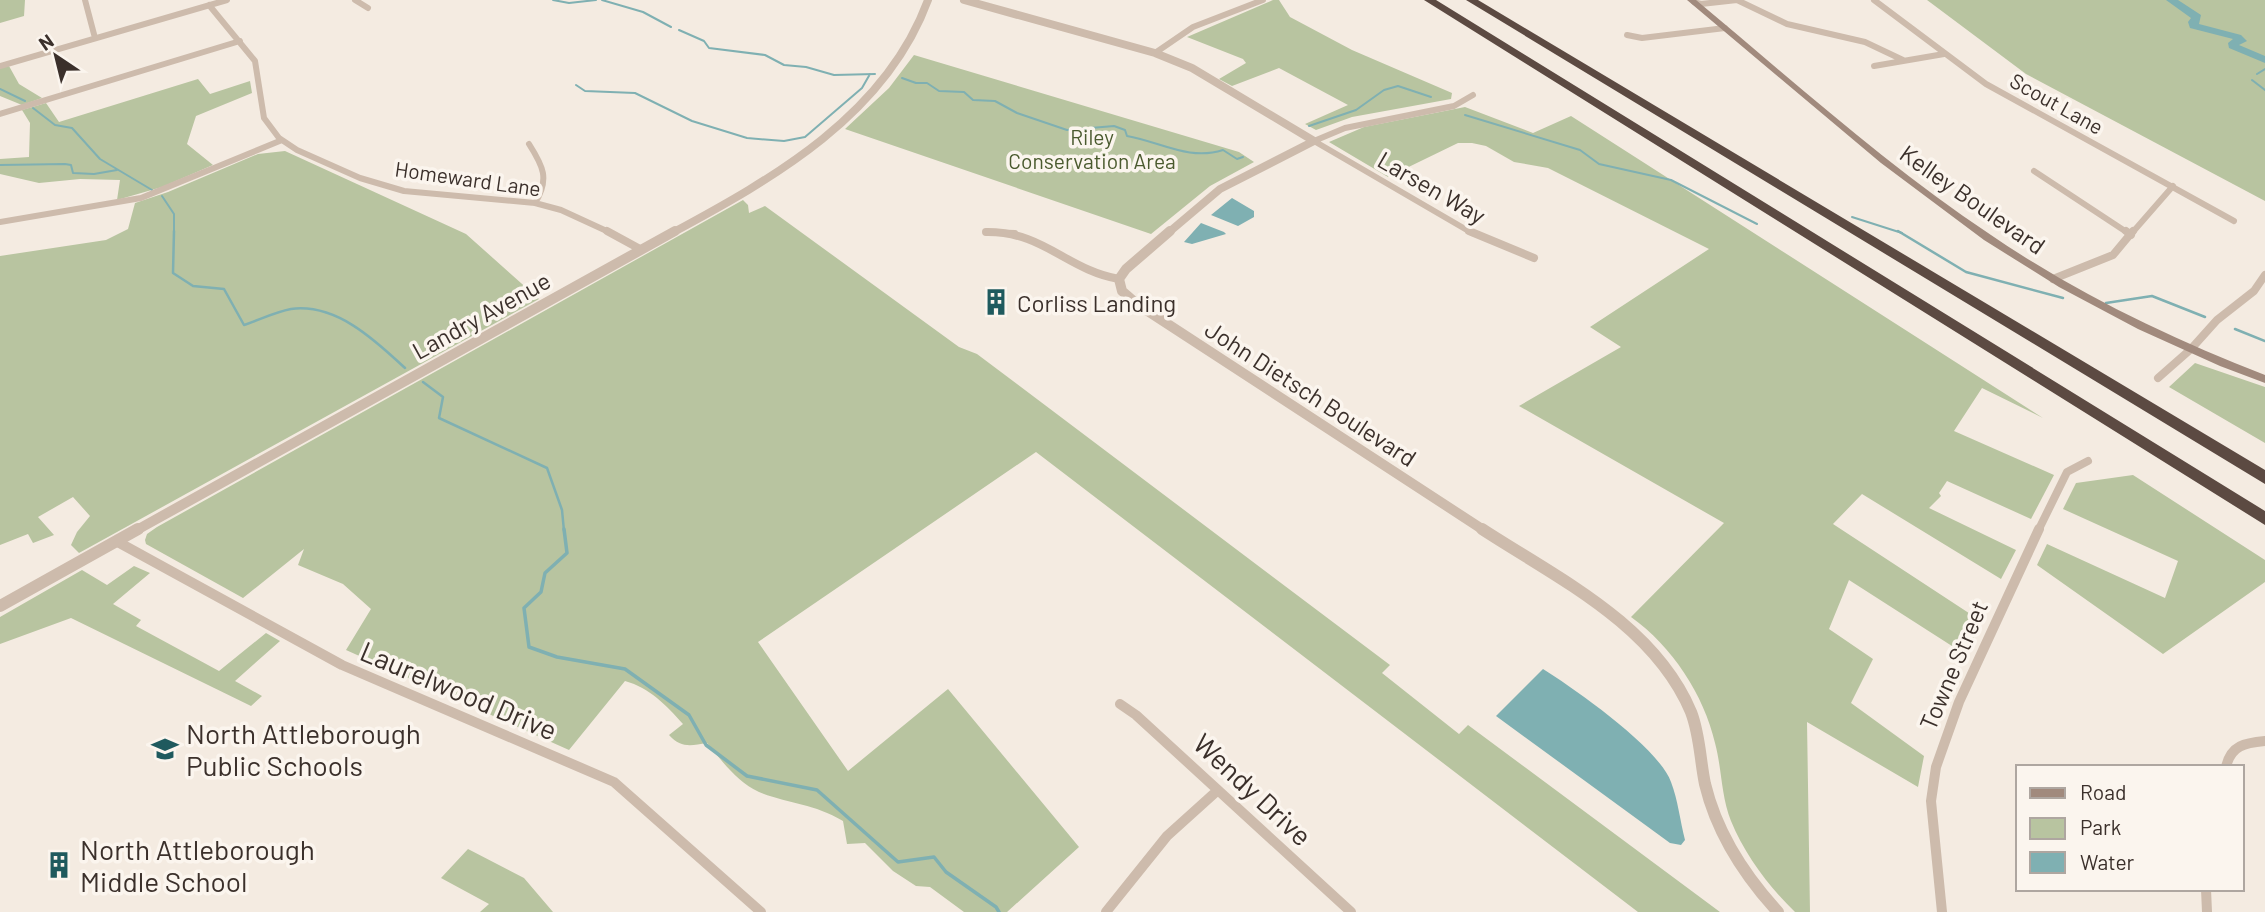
<svg xmlns="http://www.w3.org/2000/svg" width="2265" height="912" font-family="Barlow,sans-serif">
  <rect width="100%" height="100%" fill="#f4ebe1"/>
  <path fill="#b8c4a0" d="M0,0h25l-1,16 -24,7z
    M1273,0h6l11,17 62,33 100,43 -1,6 -99,18 -36,13 -11,-6 43,-19 -69,-37 -47,18 -13,-7 27,-16 -3,-4 -56,-22z
    M1927,0h338v201l-239,-127z
    M914,55l325,97 15,10 -44,24 -59,48 -306,-105 44,-41z
    M9,66l10,18 23,14 -20,7 -22,-9v-28z
    M198,79l12,15 40,-13 2,12 -56,23 -9,28 26,21 -51,22 -45,13 3,-20 -40,-1 -41,4 -39,-9v-15l29,-2 1,-34 -8,-13 24,-7 13,19z
    M1465,107l68,26 38,-17 472,302 -61,-30 -28,43 100,44 -23,44 -84,-38 -8,12 2,3 -12,12 87,42 -15,29 -139,-85 -29,30 148,97 -15,34 -117,-75 -20,49 44,30 -22,44 73,53 -6,31 -111,-65 3,190h-15c-26,-25 -50,-57 -64,-91 -10,-25 -9,-52 -16,-78 -11,-48 -43,-97 -84,-126l93,-94 -205,-117 102,-59 -31,-20 119,-78 -161,-81 -34,-6 -28,-16 -14,-3h-14l-70,34 -59,-35 35,-15z
    M285,151l181,83 73,65 -460,254 -8,-8 6,-13 13,-16 -17,-19 -35,20 16,18 -21,8 -5,-9 -28,11v-289l106,-16 22,-11 7,-26 33,-11 90,-38z
    M743,200l5,5 1,8 16,-7 194,141 18,7 413,311 -8,8 77,61 9,-9 252,187h-82l-602,-460 -278,190 90,129 100,-82 131,158 -72,65h-43l-34,-25 -14,-1 -23,-15 -28,-28 -18,1 -4,-23c-30,-18 -54,-17 -84,-29 -22,-10 -37,-31 -52,-49 -17,3 -26,5 -38,-8l14,-11c-17,-19 -33,-36 -58,-43l-56,69 -223,-100 25,-41 -28,-25 -45,-19 6,-16 -61,49 -97,-54 -1,-4 2,-6 10,-7z
    M2195,363l70,24v56l-96,-56z
    M2133,475l132,85v22l-102,72 -126,-89 10,-21 118,54 13,-37 -115,-52 13,-26z
    M134,566l16,7 -37,31 28,16 -5,6 83,45 47,-38 14,8 -45,40 27,15 -11,10 -180,-88 -71,26v-27l82,-47 25,15z
    M468,849l56,29 29,34h-73l9,-8 -48,-26z"/>
  <path fill="#7fb0b2" d="M1232,198l22,13v6l-16,9 -27,-11z
    M1201,223l23,9 2,2 -34,10 -8,-2z
    M1543,669c32,20 116,79 128,113 7,18 9,39 14,58l-4,5 -11,-2 -174,-127z"/>
  <g fill="none" stroke-linecap="round" stroke-linejoin="round">
    <path stroke="#7fb0b2" stroke-width="2" d="M553,0l16,3 27,-3
      M602,0l41,12 28,15
      M679,30l25,11 5,7 56,7 19,10 22,2 28,8 41,-1
      M2257,74l8,-5
      M902,78l14,5h11l12,8 25,1 9,8 22,1 22,12 50,17 47,-4 11,4 2,6c34,6 62,25 96,14l14,9 6,-2
      M2252,80l13,10
      M576,85l9,6 50,2 57,28 55,17 37,3 21,-4 57,-49 8,-14
      M0,89l25,12
      M33,108l22,17 17,3 28,31 52,31
      M1465,115l115,35 19,14 72,16 86,44
      M1309,126l47,-16 28,-20 14,-4 33,11
      M0,165l65,-1 6,1 2,8 21,1 23,-4
      M162,196l12,18v19
      M1852,217l50,16"/>
    <path stroke="#7fb0b2" stroke-width="2.5" d="M174,231l-1,42 20,13 31,3 20,36c15,-5 31,-13 47,-16 45,-6 84,31 114,59
      M1898,231l68,41 97,26
      M2106,303l46,-7 53,21
      M2235,329l30,12
      M423,382l20,15 -4,21 108,50 15,42 2,21"/>
    <path stroke="#7fb0b2" stroke-width="3.5" d="M564,529l3,24 -22,20 -4,19 -17,16 5,39 28,10 68,12 64,46 17,30 41,31 70,14 81,72 36,-5 12,15 50,35 3,5"/>
    <path fill="#7fb0b2" fill-rule="evenodd" d="M2166,0h12l23,15 -2,9 42,11 6,6 -8,4 26,11v7l-36,-15 -1,-5 5,-4 -43,-11 -2,-6 3,-4z"/>
    <path stroke="#cdbbac" stroke-width="6" d="M85,0l10,38
      M355,0l13,8
      M1737,0l50,24 78,18 38,18
      M1874,0l112,84 248,137
      M1694,2l7,2 36,-4
      M209,5l46,56 9,57 15,20 18,12 63,28 44,13 131,12 26,7 50,23
      M1627,35l15,3 83,-10
      M1155,53l38,-26 70,-27
      M0,66l227,-66
      M1874,66l70,-12
      M0,114l240,-73
      M1314,141l158,92
      M1314,141l31,-13 109,-22 19,-11
      M529,144c14,22 21,35 6,59
      M2034,171l94,62
      M0,222l141,-24 141,-58
      M986,232l29,1
      M2132,233l41,-47"/>
    <path stroke="#cdbbac" stroke-width="8" d="M607,231l33,18
      M1469,231l65,27
      M2126,231l5,4
      M986,232c57,-1 81,38 133,47
      M2053,279l60,-24 20,-24
      M2158,378l33,-29 26,-29 37,-29 11,-16
      M2038,531l29,-59 21,-11"/>
    <path stroke="#cdbbac" stroke-width="10" d="M116,541l226,124 272,117 147,130
      M1120,704l16,11 215,197
      M2226,767c5,-22 19,-24 39,-26
      M2206,889l1,23
      M1106,912l61,-76 51,-46
      M1942,912l-11,-111 5,-34 23,-65 80,-173"/>
    <path stroke="#cdbbac" stroke-width="8" d="M964,0l191,53 37,15 122,73 -94,48 -52,44
      M672,233c102,-55 214,-118 256,-233"/>
    <path stroke="#cdbbac" stroke-width="10" d="M1170,231l-44,38 -7,10 3,12 15,13 348,227
      M135,531l540,-300"/>
    <path stroke="#cdbbac" stroke-width="12" d="M1482,529c75,49 172,95 209,183 9,23 9,48 14,72 12,50 39,91 73,128
      M0,606l138,-77"/>
    <path fill="#a18a7d" fill-rule="evenodd" d="M1687,0h9c96,80 190,165 295,235 85,58 178,103 274,140v8l-45,-17 -82,-37 -79,-42 -75,-47 -103,-77z"/>
    <path fill="#5c4a42" fill-rule="evenodd" d="M1424,0h12l829,511v14z
      M1466,0h12l787,470v14z"/>
  </g>
  <defs>
    <symbol id="building-bare" viewBox="-9 -9 18 18"><path d="M-4-6H4V6H1V3H-1V6H-4ZM-2.5-4.3h1.7v1.8h-1.7ZM.8-4.3h1.7v1.8H.8ZM-2.5-1h1.7V.8h-1.7ZM.8-1h1.7V.8H.8Z" fill="#1f5a5e" stroke="#fbf5ee" stroke-width="2.5" paint-order="stroke"/></symbol>
    <symbol id="school-bare" viewBox="-9 -9 18 18"><path d="M0-5L7-2L0 1L-7-2ZM-4 1L0 2.5L4 1V4Q0 6-4 4Z" fill="#1f5a5e" stroke="#fbf5ee" stroke-width="2.5" paint-order="stroke"/></symbol>
  </defs>
  <g fill-rule="evenodd">
    <use href="#building-bare" x="977" y="283" width="38" height="38"/>
    <use href="#school-bare" x="146" y="730" width="38" height="38"/>
    <use href="#building-bare" x="40" y="846" width="38" height="38"/>
  </g>
  <g text-anchor="middle" dominant-baseline="central" stroke-width="7" stroke-linejoin="round" paint-order="stroke">
    <g font-size="21" fill="#3b302b" stroke="#fbf5ee">
      <text transform="translate(2057 103) rotate(29)">Scout Lane</text>
      <text transform="translate(468 178) rotate(8)">Homeward Lane</text>
    </g>
    <g font-size="21" fill="#4a5a2e" stroke="#fbf5ee">
      <text x="1092" y="136">Riley<tspan x="1092" dy="24">Conservation Area</tspan></text>
    </g>
    <g font-size="24" fill="#3b302b" stroke="#fbf5ee">
      <text transform="translate(1432 187) rotate(30)">Larsen Way</text>
      <text transform="translate(1973 199) rotate(35)">Kelley Boulevard</text>
      <text transform="translate(481 315) rotate(-29)">Landry Avenue</text>
      <text transform="translate(1311 393) rotate(33)">John Dietsch Boulevard</text>
      <text transform="translate(1953 665) rotate(-67)">Towne Street</text>
    </g>
    <g font-size="24" fill="#3b302b" stroke="#fbf5ee" text-anchor="start">
      <text x="1017" y="302">Corliss Landing</text>
    </g>
    <g font-size="28" fill="#3b302b" stroke="#fbf5ee">
      <text transform="translate(459 690) rotate(23)">Laurelwood Drive</text>
      <text transform="translate(1253 789) rotate(43)">Wendy Drive</text>
    </g>
    <g font-size="28" fill="#3b302b" stroke="#fbf5ee" text-anchor="start">
      <text x="186" y="733">North Attleborough<tspan x="186" dy="32">Public Schools</tspan></text>
      <text x="80" y="849">North Attleborough<tspan x="80" dy="32">Middle School</tspan></text>
    </g>
  </g>
  <rect x="2016" y="765" width="228" height="126" fill="#fbf5ee" stroke="#aea6a0" stroke-width="2"/>
  <rect x="2030" y="788" width="35" height="10" fill="#a18a7d" stroke="#aea6a0" stroke-width="2"/>
  <text x="2080" y="800" font-size="21" fill="#3b302b">Road</text>
  <rect x="2030" y="818" width="35" height="21" fill="#b8c4a0" stroke="#aea6a0" stroke-width="2"/>
  <text x="2080" y="835" font-size="21" fill="#3b302b">Park</text>
  <rect x="2030" y="852" width="35" height="21" fill="#7fb0b2" stroke="#aea6a0" stroke-width="2"/>
  <text x="2080" y="870" font-size="21" fill="#3b302b">Water</text>
  <g transform="translate(56 56) rotate(325)" stroke="#fbf5ee" stroke-width="5" paint-order="stroke">
  <path d="M0-5L12 26L0 18L-12 26Z" fill="#3b302b"/>
  <text y="-10" font-size="19" font-weight="bold" text-anchor="middle" fill="#3b302b">N</text>
  </g>
</svg>
